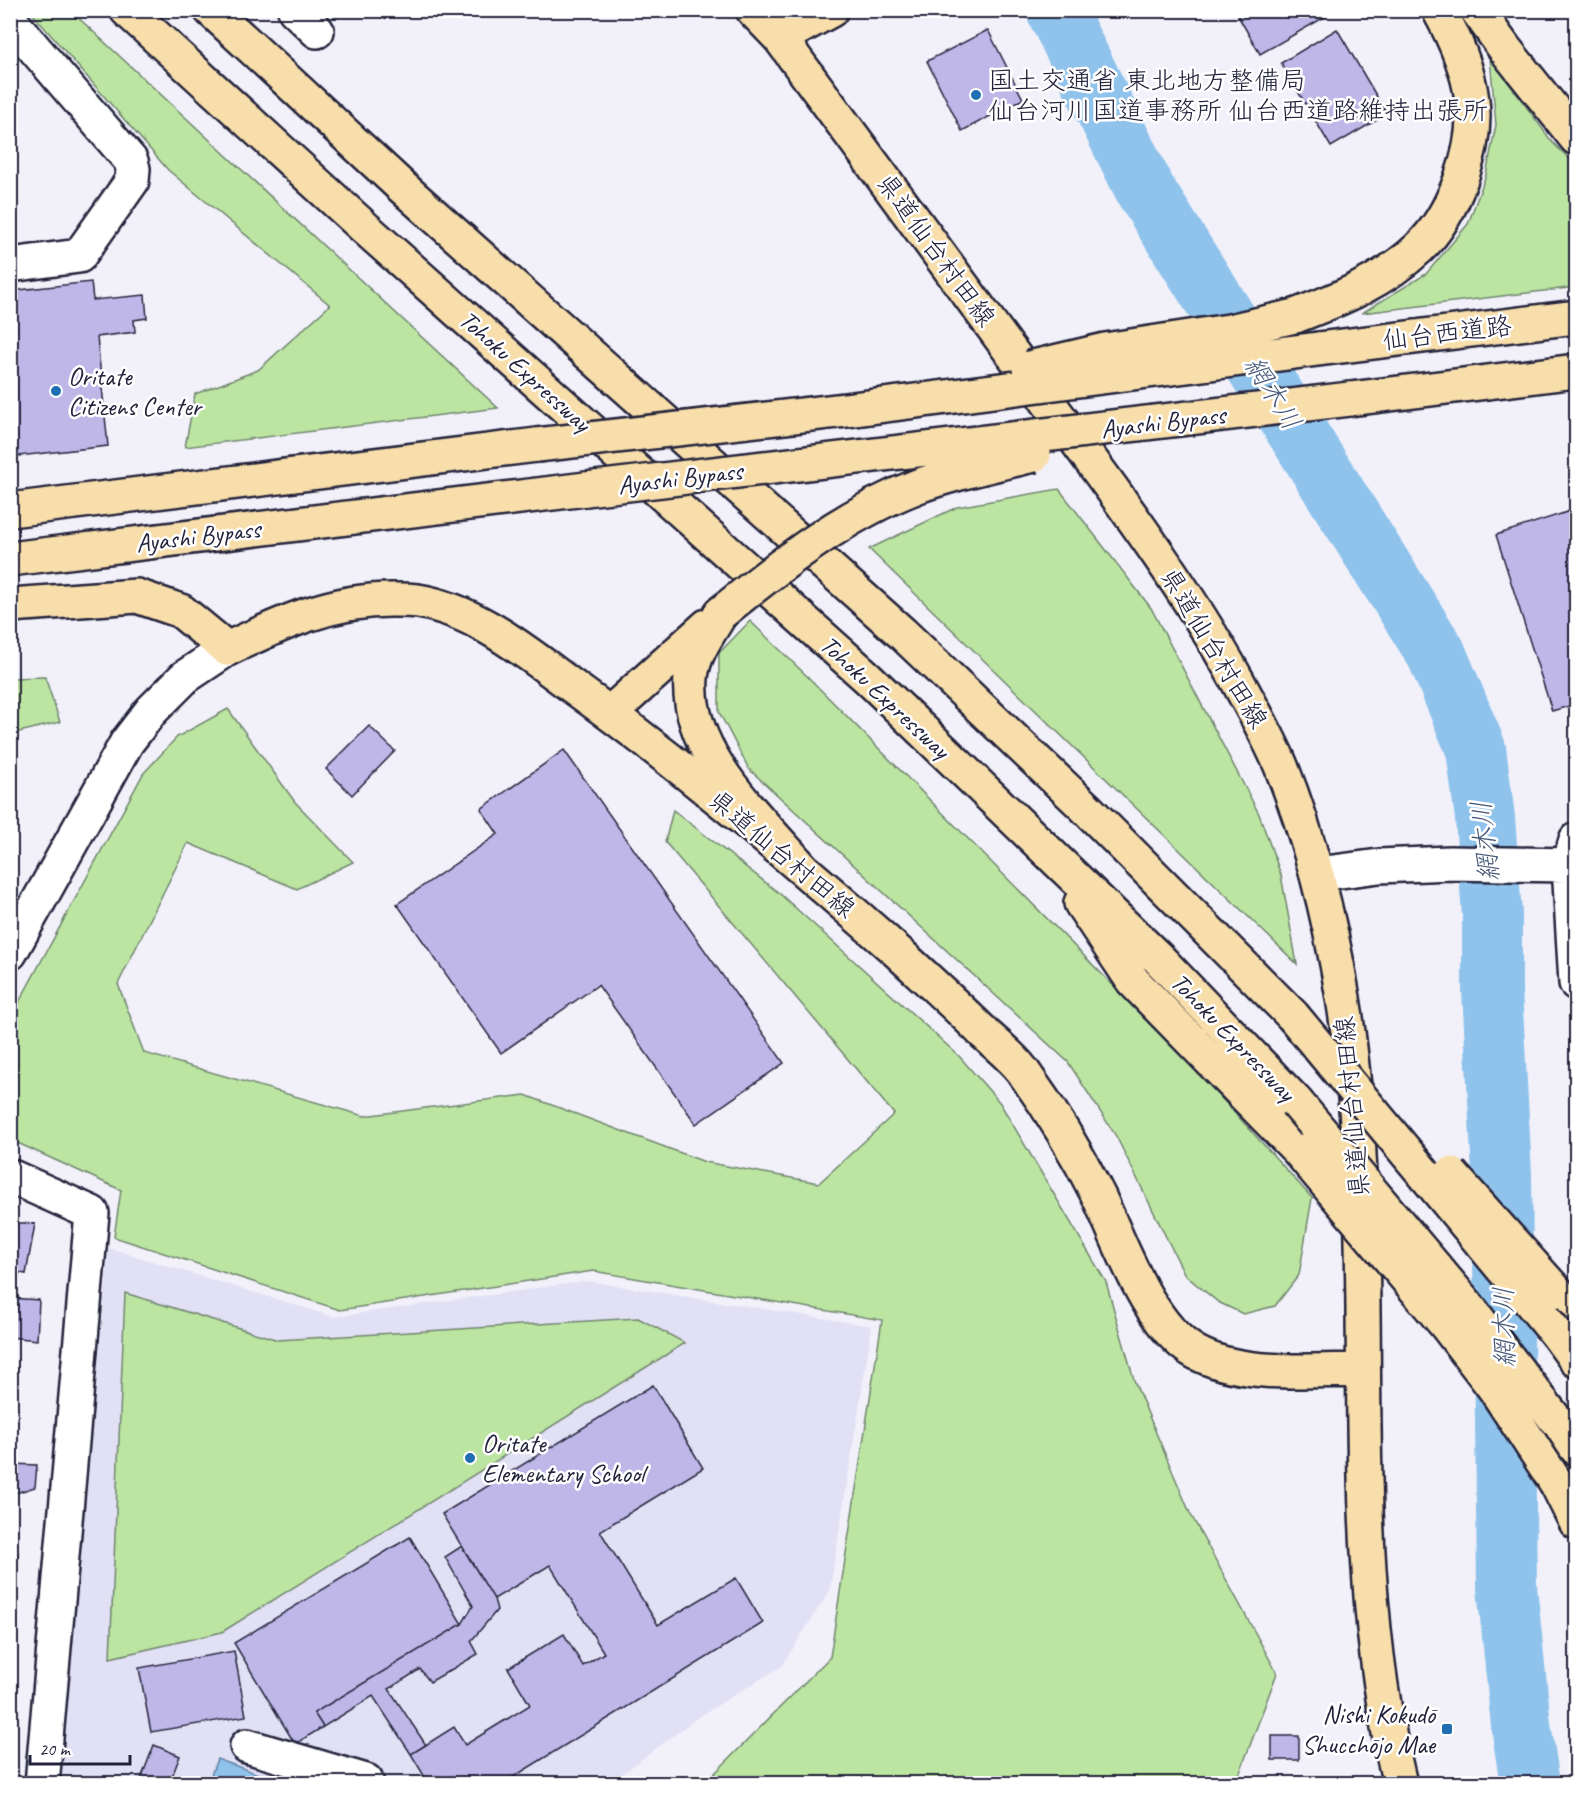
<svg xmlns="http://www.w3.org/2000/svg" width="1587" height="1794" font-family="Caveat,'Klee One',sans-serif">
  <rect width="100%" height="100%" fill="#f2f1fa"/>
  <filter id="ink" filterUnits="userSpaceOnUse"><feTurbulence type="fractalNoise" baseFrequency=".0167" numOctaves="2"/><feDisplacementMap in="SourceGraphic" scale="12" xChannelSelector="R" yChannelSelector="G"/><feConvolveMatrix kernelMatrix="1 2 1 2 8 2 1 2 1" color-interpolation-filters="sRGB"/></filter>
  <g filter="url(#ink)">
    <path fill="#e2e0f5" d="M109,1248l225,69 253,-36 285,45 -42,264 -48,76 -85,52 -87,65 -544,1 -5,-11z"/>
    <path fill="#bce5a2" stroke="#6f846e" stroke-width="1.5" d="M30,11h41l427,397 -313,39 10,-53 63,-24 72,-65 -162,-135z
      M1490,57l62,85 24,23v122l-214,26 64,-39 42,-50 18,-49 10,-50z
      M1059,489l92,119 108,206 22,61 16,89 -428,-415 88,-42z
      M750,621l57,55 378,382 127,140 -13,77 -24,31 -32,8 -25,-12 -33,-27 -69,-139 -48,-74 -319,-293 -30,-57v-59z
      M45,677l15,45 -49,12v-56z
      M228,709l67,93 58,60 -56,27 -109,-46 -70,141 26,69 220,63 161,-21 180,67 114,21 75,-69 -229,-272 8,-32 106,83 180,163 41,47 106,179 29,101 55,130 87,160 -41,110h-531l125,-126 52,-337 -289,-49 -253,39 -226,-73 7,-47 -110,-50v-123l132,-243 34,-37z
      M125,1293l153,47 360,-22 47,25 -463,289 -112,26z"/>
    <path fill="#8fc3ec" stroke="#6383a5" stroke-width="1.5" d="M217,1759l66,24h-75z"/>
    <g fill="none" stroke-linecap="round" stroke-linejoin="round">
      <path stroke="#8fc3ec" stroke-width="60" d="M1056,10l89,180 291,463 40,96 9,69 7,97v75l10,184 5,413 14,138 9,59"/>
    </g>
    <path fill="#beb7e8" stroke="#22223b" stroke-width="1.5" d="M1247,10h90l-77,44 -22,-38z
      M1337,29l50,85 -56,33 -50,-84z
      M988,30l35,69 -61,32 -35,-70z
      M91,282l2,18 52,-5 2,23 -13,2 1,12 -38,5 11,109 -98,11v-166z
      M1576,509v195l-24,7 -56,-176z
      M369,726l26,25 -43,44 -26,-26z
      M564,750l220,313 -88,61 -98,-139 -97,68 -104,-149 101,-70 -17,-25z
      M10,1222l25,2 -9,50 -16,-3z
      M10,1298l29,2 -2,40 -27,-3z
      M653,1385l50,83 -103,63 58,94 78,-47 27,45 -261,161h-73l-18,-30 43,-27 11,18 65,-40 -22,-37 56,-34 19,32 21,-13 -54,-88 -56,34 -52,-85z
      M10,1397h3l-2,51h-1z
      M10,1464l27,1 -2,22 -19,6 -6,7z
      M410,1537l52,87 -148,89 9,14 -28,17 -61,-101z
      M462,1546l32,53 3,11 -26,31 7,13 -48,28 -10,-13 -31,20 37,56 -15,9 -38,-58 -50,31 -9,-14 148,-89 11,-18 -28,-49z
      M10,1553h8l-4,54h-4z
      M234,1651l12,65 -95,16 -12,-64z
      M1272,1736h27v24h-27z
      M154,1745l26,11 -11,28h-30z"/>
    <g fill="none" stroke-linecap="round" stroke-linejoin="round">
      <defs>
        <path id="minor" d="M295,10l22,21
          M10,20l121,141 2,8 -1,12 -53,75 -69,9
          M1576,840l-7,25 7,118
          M1318,874l61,-8 71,-3 119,2
          M10,953l117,-211 24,-31 34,-34 42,-28
          M10,1176l82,37 -50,571
          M247,1746l119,35 1,3"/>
        <path id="major" d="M753,10l27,28c84,114 167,227 251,341 72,98 147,195 206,301 15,28 32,57 44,86 30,75 49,153 62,232 42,259 -6,529 57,786
          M227,649c55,-26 106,-50 168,-49 8,0 16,0 23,1 57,9 108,51 154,85 114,82 222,174 327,267 29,27 58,53 86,81 13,12 27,23 37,36 29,40 55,83 77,127 22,47 49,128 96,155 46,26 117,18 168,18"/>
        <path id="highway" d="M127,10l238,218 503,450 291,281 137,143
          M211,10l190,176 501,447 183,174 208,209
          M1477,10l28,39 71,89
          M780,38l51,-28
          M1295,316c45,-17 89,-35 124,-68 35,-33 59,-101 53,-148 -4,-32 -17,-61 -33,-90
          M1318,349l258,-32
          M1350,399l226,-28
          M10,510l527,-65
          M10,559l576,-70
          M10,605l127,-9 44,15 46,38
          M721,613c-12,20 -28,41 -30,65 -6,73 66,138 110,189
          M610,713l97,-87
          M1081,903l52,78 166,170
          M1556,1291l20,23
          M1557,1334l19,26
          M1556,1420l20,28
          M1557,1484l19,38"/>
      </defs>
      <use href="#minor" stroke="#22223b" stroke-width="38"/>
      <use href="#major" stroke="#22223b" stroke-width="38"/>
      <use href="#highway" stroke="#22223b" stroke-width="38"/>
      <use href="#minor" stroke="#fff" stroke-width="33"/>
      <use href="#major" stroke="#f8deab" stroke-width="33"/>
      <use href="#highway" stroke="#f8deab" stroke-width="33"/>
      <defs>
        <path id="highway-bridge" d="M1029,368l76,-18 124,-19 66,-15
          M537,445l309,-35 472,-61
          M586,489l764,-90
          M721,613c61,-50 124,-99 197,-127 38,-14 78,-22 116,-31
          M1293,1016l264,318
          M1296,1102l171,203 89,115
          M1299,1151l147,174 49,64 62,95
          M1451,1174l105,117"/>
      </defs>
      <use href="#highway-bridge" stroke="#22223b" stroke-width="38" stroke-linecap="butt"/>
      <use href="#highway-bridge" stroke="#f8deab" stroke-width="33"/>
    </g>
  </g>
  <g fill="#1f6fb2" stroke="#fff" stroke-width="2">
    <circle cx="976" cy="95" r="6"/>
    <circle cx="56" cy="391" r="6"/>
    <circle cx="470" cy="1458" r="6"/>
    <rect x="1441" y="1723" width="12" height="12" rx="3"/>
  </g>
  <g text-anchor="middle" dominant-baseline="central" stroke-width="5" stroke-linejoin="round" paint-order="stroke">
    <g font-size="26" fill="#22223b" stroke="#fff" text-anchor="start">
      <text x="988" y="80">国土交通省 東北地方整備局<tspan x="988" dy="30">仙台河川国道事務所 仙台西道路維持出張所</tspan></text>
      <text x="68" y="376">Oritate<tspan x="68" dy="30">Citizens Center</tspan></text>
      <text x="482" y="1443">Oritate<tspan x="482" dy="30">Elementary School</tspan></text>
      <text x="1435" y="1714" text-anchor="end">Nishi Kokudō<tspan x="1435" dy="30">Shucchōjo Mae</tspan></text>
    </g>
    <g font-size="26" fill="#22223b" stroke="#fff">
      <text transform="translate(936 250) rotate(54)">県道仙台村田線</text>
      <text transform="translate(1447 333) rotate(-7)">仙台西道路</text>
      <text transform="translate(525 371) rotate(42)">Tohoku Expressway</text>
      <text transform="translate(1163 422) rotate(-7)">Ayashi Bypass</text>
      <text transform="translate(680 478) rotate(-7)">Ayashi Bypass</text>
      <text transform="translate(198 536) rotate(-7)">Ayashi Bypass</text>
      <text transform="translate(1214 648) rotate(59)">県道仙台村田線</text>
      <text transform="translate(885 697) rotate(43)">Tohoku Expressway</text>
      <text transform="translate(782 854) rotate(40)">県道仙台村田線</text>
      <text transform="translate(1233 1037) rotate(46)">Tohoku Expressway</text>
      <text transform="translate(1352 1107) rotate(-95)">県道仙台村田線</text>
    </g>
    <g font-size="27" font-style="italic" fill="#485a79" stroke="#fff">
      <text transform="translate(1273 393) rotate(58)">網木川</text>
      <text transform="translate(1485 841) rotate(-96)">網木川</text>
      <text transform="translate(1504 1327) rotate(-91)">網木川</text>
    </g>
  </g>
  <rect width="1587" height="1794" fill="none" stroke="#fff" stroke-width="36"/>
  <rect x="18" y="18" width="1551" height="1758" fill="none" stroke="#22223b" stroke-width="2" filter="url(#ink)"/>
  <path d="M30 1755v9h100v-9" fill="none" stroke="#22223b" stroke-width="3"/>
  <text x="39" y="1755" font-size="18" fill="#22223b" stroke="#ffffff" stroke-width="4.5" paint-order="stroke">20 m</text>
</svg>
